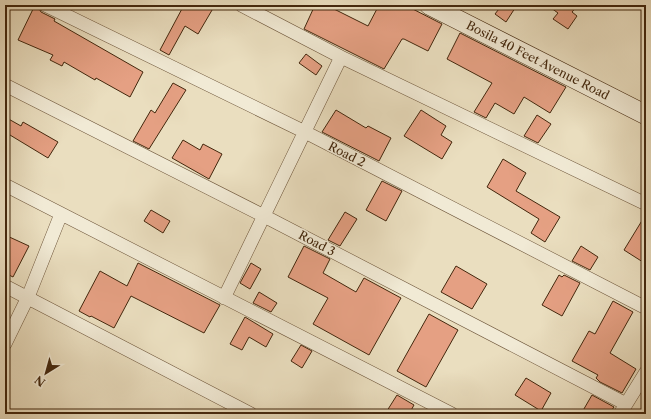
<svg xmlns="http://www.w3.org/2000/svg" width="651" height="419" font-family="'Libre Caslon Text',serif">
  <rect width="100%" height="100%" fill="#eadebf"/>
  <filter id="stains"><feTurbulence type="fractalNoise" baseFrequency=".005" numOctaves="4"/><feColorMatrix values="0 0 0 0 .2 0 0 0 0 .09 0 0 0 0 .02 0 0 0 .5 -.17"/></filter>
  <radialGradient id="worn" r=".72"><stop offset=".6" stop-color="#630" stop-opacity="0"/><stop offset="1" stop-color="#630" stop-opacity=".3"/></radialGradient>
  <path fill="#e5a083" stroke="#43270d" d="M35,5h2l4,7 14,7 -1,2 89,51 -13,25 -34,-19 -1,2 -31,-18 -2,4 -12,-6 3,-5 -35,-15z
    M184,5h31l-17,29 -13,-8 -16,29 -9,-5z
    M315,5h11l42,21 11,-21h26l37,19 -14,27 -24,-12h-2l-18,30 -80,-40z
    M502,5h15l-11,17 -11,-8z
    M547,5h31l-6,7 5,4 -9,13 -15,-10 5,-6z
    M460,33l106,54 -16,26 -26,-16 -10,17 -19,-11 -9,15 -12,-6 18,-29 -45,-24z
    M306,54l16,12 -6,9 -17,-12z
    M173,83l13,7 -37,59 -16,-8 18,-31 4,3z
    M336,110l30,18 2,-2 23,12 -12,23 -57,-29z
    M421,110l25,16 -5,9 11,7 -10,17 -38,-23z
    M537,115l14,9 -13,19 -14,-7z
    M5,117l16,9 2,-4 35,20 -10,16 -43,-26z
    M183,140l17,10 3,-6 19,10 -13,25 -37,-21z
    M503,159l23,14 -10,18 44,26 -15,25 -14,-9 8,-14 -52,-32z
    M382,181l20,10 -16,30 -20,-11z
    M151,210l19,11 -7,12 -19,-12z
    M345,212l12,7 -17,27 -12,-6z
    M646,214v50l-22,-14z
    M5,235l24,11 -16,31 -8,-4z
    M304,246l26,13 -7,14 33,19 8,-14 37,20 -32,57 -56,-31 15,-26 -40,-21z
    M581,246l17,11 -8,13 -18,-9z
    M138,263l82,42 -16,28 -73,-37 -17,32 -23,-12 -1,1 -11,-6 21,-40 27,15z
    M251,263l10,6 -11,20 -10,-6z
    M456,266l31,18 -15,25 -31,-17z
    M559,275l3,2 2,-2 16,8 -18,33 -20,-11z
    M259,292l18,11 -6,9 -18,-9z
    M613,301l20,11 -23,41 26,16 -14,24 -22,-11 -4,-4 2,-3 -26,-14 17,-30 6,3z
    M429,314l29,16 -32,57 -29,-16z
    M245,317l28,17 -7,13 -17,-10 -7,13 -12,-6z
    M301,345l11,6 -10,17 -11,-7z
    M526,378l25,15 -10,18 -26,-16z
    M397,395l17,10 -5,9h-24z
    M592,395l22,12 -5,7h-28z"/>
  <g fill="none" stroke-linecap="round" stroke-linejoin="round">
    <defs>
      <path id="street" d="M45,5l260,127 341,176
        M241,5l100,52 305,147
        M5,85l259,131 362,188
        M5,185l447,229
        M5,286l246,128
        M224,298l117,-241
        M5,344l23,-47 33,-83
        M620,414l26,-42"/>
      <path id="secondary" d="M429,5l217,110"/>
    </defs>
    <use href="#street" stroke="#6d553a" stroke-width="14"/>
    <use href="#secondary" stroke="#43270d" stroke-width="20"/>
    <use href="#street" stroke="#f1ead5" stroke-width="13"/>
    <use href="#secondary" stroke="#f1ead5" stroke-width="19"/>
  </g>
  <g text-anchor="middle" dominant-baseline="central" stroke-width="3" stroke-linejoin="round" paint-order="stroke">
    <g font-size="12" fill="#43270d" stroke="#f1ead5">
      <text transform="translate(538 60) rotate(27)">Bosila 40 Feet Avenue Road</text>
      <text transform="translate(347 154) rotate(27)">Road 2</text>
      <text transform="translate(317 243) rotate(28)">Road 3</text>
    </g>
  </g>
  <rect width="651" height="419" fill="none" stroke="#eadebf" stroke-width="20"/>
  <rect x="6" y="6" width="639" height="407" fill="none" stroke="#43270d" stroke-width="2"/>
  <rect x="10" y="10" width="631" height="399" fill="none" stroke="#43270d"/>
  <g transform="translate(46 373) rotate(217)" stroke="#f1ead5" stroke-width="3" paint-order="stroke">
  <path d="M0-3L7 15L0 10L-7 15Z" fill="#43270d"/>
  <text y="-6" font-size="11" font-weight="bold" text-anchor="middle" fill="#43270d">N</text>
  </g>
  <rect width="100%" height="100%" filter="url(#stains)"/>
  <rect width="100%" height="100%" fill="url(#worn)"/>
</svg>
